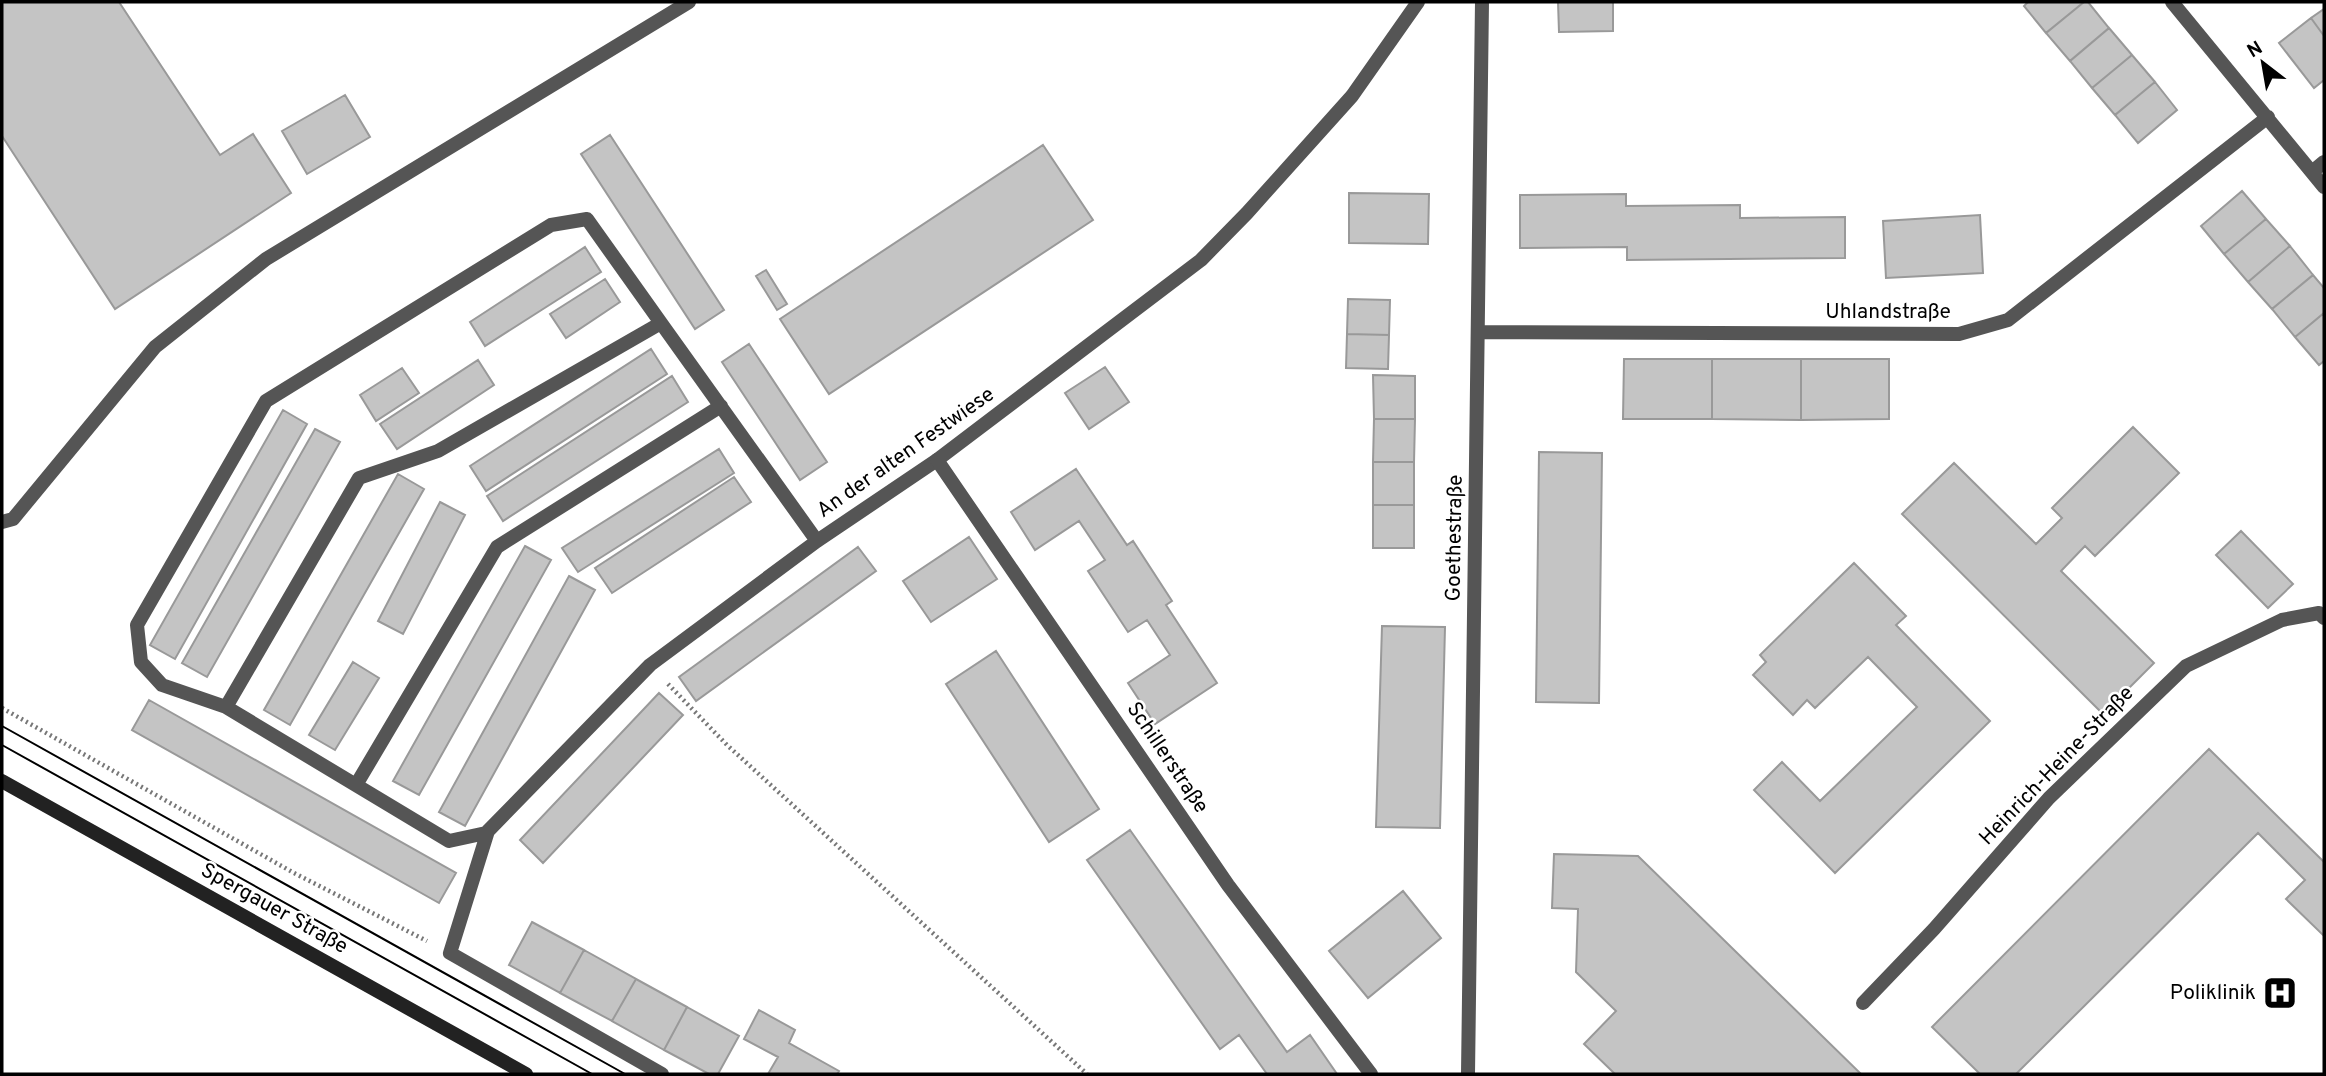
<svg xmlns="http://www.w3.org/2000/svg" width="2326" height="1076" font-family="Overpass,sans-serif">
  <rect width="100%" height="100%" fill="#fff"/>
  <path fill="#c4c4c4" stroke="#999" stroke-width="2" d="M2,2h117l101,153 33,-21 38,59 -176,116 -113,-173z
    M1558,2h55v29l-54,1z
    M2028,2h56l-38,31 -22,-27z
    M2084,2h4l21,26 -39,33 -24,-28z
    M2324,9v27l-13,-18z
    M2311,18l13,18v44l-10,8 -35,-45z
    M2109,28l23,27 -40,33 -22,-27z
    M2132,55l23,27 -40,33 -23,-27z
    M2155,82l22,28 -39,33 -23,-28z
    M345,95l25,42 -63,37 -25,-43z
    M610,135l114,175 -29,19 -114,-175z
    M1043,145l50,75 -264,174 -49,-75z
    M2242,191l24,28 -42,35 -23,-28z
    M1349,193l80,1 -1,50 -79,-1z
    M1626,194v12l114,-1v13l105,-1v41l-218,2v-13l-107,1v-53z
    M1980,215l3,58 -97,5 -3,-57z
    M2266,219l24,27 -42,36 -24,-28z
    M2290,246l23,29 -41,34 -24,-27z
    M585,247l16,25 -116,74 -15,-24z
    M766,270l21,34 -10,6 -21,-34z
    M2313,275l11,13v25l-29,24 -23,-28z
    M605,279l15,23 -54,36 -16,-24z
    M1348,299l42,1 -1,35 -42,-1z
    M2324,313v48l-5,4 -24,-28z
    M1347,334l42,1 -1,34 -42,-1z
    M749,344l78,118 -27,18 -78,-118z
    M651,349l16,25 -181,117 -16,-25z
    M1624,359h88v60h-89z
    M1712,359h89v61l-89,-1z
    M1801,359h88v60l-88,1z
    M478,360l16,25 -97,64 -17,-25z
    M1105,367l24,35 -40,27 -24,-36z
    M402,368l17,25 -43,28 -16,-26z
    M1373,375l42,1v43h-41z
    M672,376l16,26 -185,119 -16,-25z
    M283,410l24,14 -132,235 -25,-14z
    M1374,419h41l-1,43h-41z
    M2133,427l46,46 -84,83 -10,-10 -24,25 93,92 -51,51 -201,-200 52,-51 82,81 26,-26 -10,-10z
    M315,429l25,13 -133,235 -25,-14z
    M719,449l15,24 -156,99 -16,-24z
    M1539,452l63,1 -3,250 -63,-1z
    M1373,462h41v43h-41z
    M1076,469l51,76 6,-4 39,60 -6,4 51,78 -62,41 -27,-41 42,-28 -23,-35 -19,12 -40,-61 17,-11 -26,-39 -44,29 -24,-38z
    M398,474l26,15 -134,236 -26,-15z
    M734,477l17,25 -139,91 -17,-25z
    M440,502l25,13 -62,119 -25,-13z
    M1373,505h41v43h-41z
    M2241,531l52,53 -25,24 -52,-53z
    M969,537l28,42 -66,43 -28,-41z
    M525,546l26,14 -132,235 -26,-14z
    M858,547l18,24 -180,130 -17,-24z
    M1854,563l52,53 -10,9 94,96 -155,152 -81,-83 28,-28 38,39 97,-94 -49,-50 -53,51 -8,-8 -14,15 -40,-40 13,-13 -6,-7z
    M569,576l26,14 -130,236 -26,-14z
    M1382,626l63,1 -5,201 -64,-1z
    M996,651l103,158 -50,33 -103,-158z
    M353,662l26,16 -44,72 -26,-15z
    M659,693l24,22 -140,148 -23,-23z
    M149,700l307,173 -17,30 -307,-173z
    M2209,749l115,113v74l-38,-37 19,-19 -47,-47 -242,241h-36l-48,-47z
    M1130,830l157,222 23,-17 27,39h-70l-28,-39 -19,14 -133,-189z
    M1554,854l84,2 223,218h-246l-31,-30 32,-33 -40,-39 2,-63 -26,-1z
    M1403,891l38,47 -73,60 -39,-47z
    M532,922l52,28 -24,43 -51,-28z
    M584,950l52,29 -24,42 -52,-28z
    M636,979l51,28 -23,43 -52,-29z
    M687,1007l52,29 -21,38h-9l-45,-24z
    M759,1010l36,20 -6,13 50,28 -2,3h-69l10,-17 -34,-18z"/>
  <g fill="none" stroke-linecap="round" stroke-linejoin="round">
    <path stroke="#777" stroke-width="4.5" stroke-dasharray="2 3.5" stroke-linecap="butt" d="M668,684l59,61 360,329
      M2,708l292,165 133,68"/>
    <path stroke="#555" stroke-width="14" d="M2,522l11,-3 142,-172 111,-88 423,-257
      M226,707l-64,-22 -21,-23 -4,-37 129,-224 285,-176 36,-6 74,104
      M356,785l141,-238 224,-141
      M488,831l-2,2 -37,8 -223,-134 133,-229 79,-27 223,-128 156,218
      M662,1074l-212,-121 38,-122 162,-166 167,-124 120,-81"/>
    <path stroke="#555" stroke-width="14" d="M2172,2l152,185
      M2312,172l12,-10
      M1478,332l481,2 49,-14 260,-203
      M1863,1003l71,-74 115,-131 137,-132 96,-46 37,-7 5,5
      M1371,1074l-143,-189 -291,-425 264,-200 46,-47 105,-117 66,-94
      M1468,1074l14,-1072"/>
    <path stroke="#222" stroke-width="14" d="M2,781l524,293"/>
    <path stroke="#000" stroke-width="2" d="M2,726l623,348
      M2,745l590,329"/>
  </g>
  <defs>
    <symbol id="hospital-square" viewBox="-11 -11 22 22"><rect x="-9" y="-9" width="18" height="18" rx="4" fill="#000" stroke="#fff"/><path d="M-5-5h3v3.5h4V-5h3V5h-3V1.5h-4V5h-3Z" fill="#fff"/></symbol>
  </defs>
  <g fill-rule="evenodd">
    <use href="#hospital-square" x="2261" y="974" width="38" height="38"/>
  </g>
  <g text-anchor="middle" dominant-baseline="central" stroke-width="5" stroke-linejoin="round" paint-order="stroke">
    <g font-size="21" fill="#000" stroke="#fff">
      <text x="1888" y="312">Uhlandstraße</text>
      <text transform="translate(906 453) rotate(-35)">An der alten Festwiese</text>
      <text transform="translate(1455 538) rotate(-89)">Goethestraße</text>
      <text transform="translate(1167 758) rotate(56)">Schillerstraße</text>
      <text transform="translate(2057 766) rotate(-46)">Heinrich-Heine-Straße</text>
      <text transform="translate(274 909) rotate(29)">Spergauer Straße</text>
    </g>
    <g font-size="21" fill="#000" stroke="#fff" text-anchor="end">
      <text x="2256" y="993">Poliklinik</text>
    </g>
  </g>
  <rect width="2326" height="1076" fill="none" stroke="#000000" stroke-width="7"/>
  <g transform="translate(2263 63) rotate(329)" stroke="#ffffff" stroke-width="5" paint-order="stroke">
  <path d="M0-5L12 26L0 18L-12 26Z" fill="#000000"/>
  <text y="-10" font-size="19" font-weight="bold" text-anchor="middle" fill="#000000">N</text>
  </g>
</svg>
